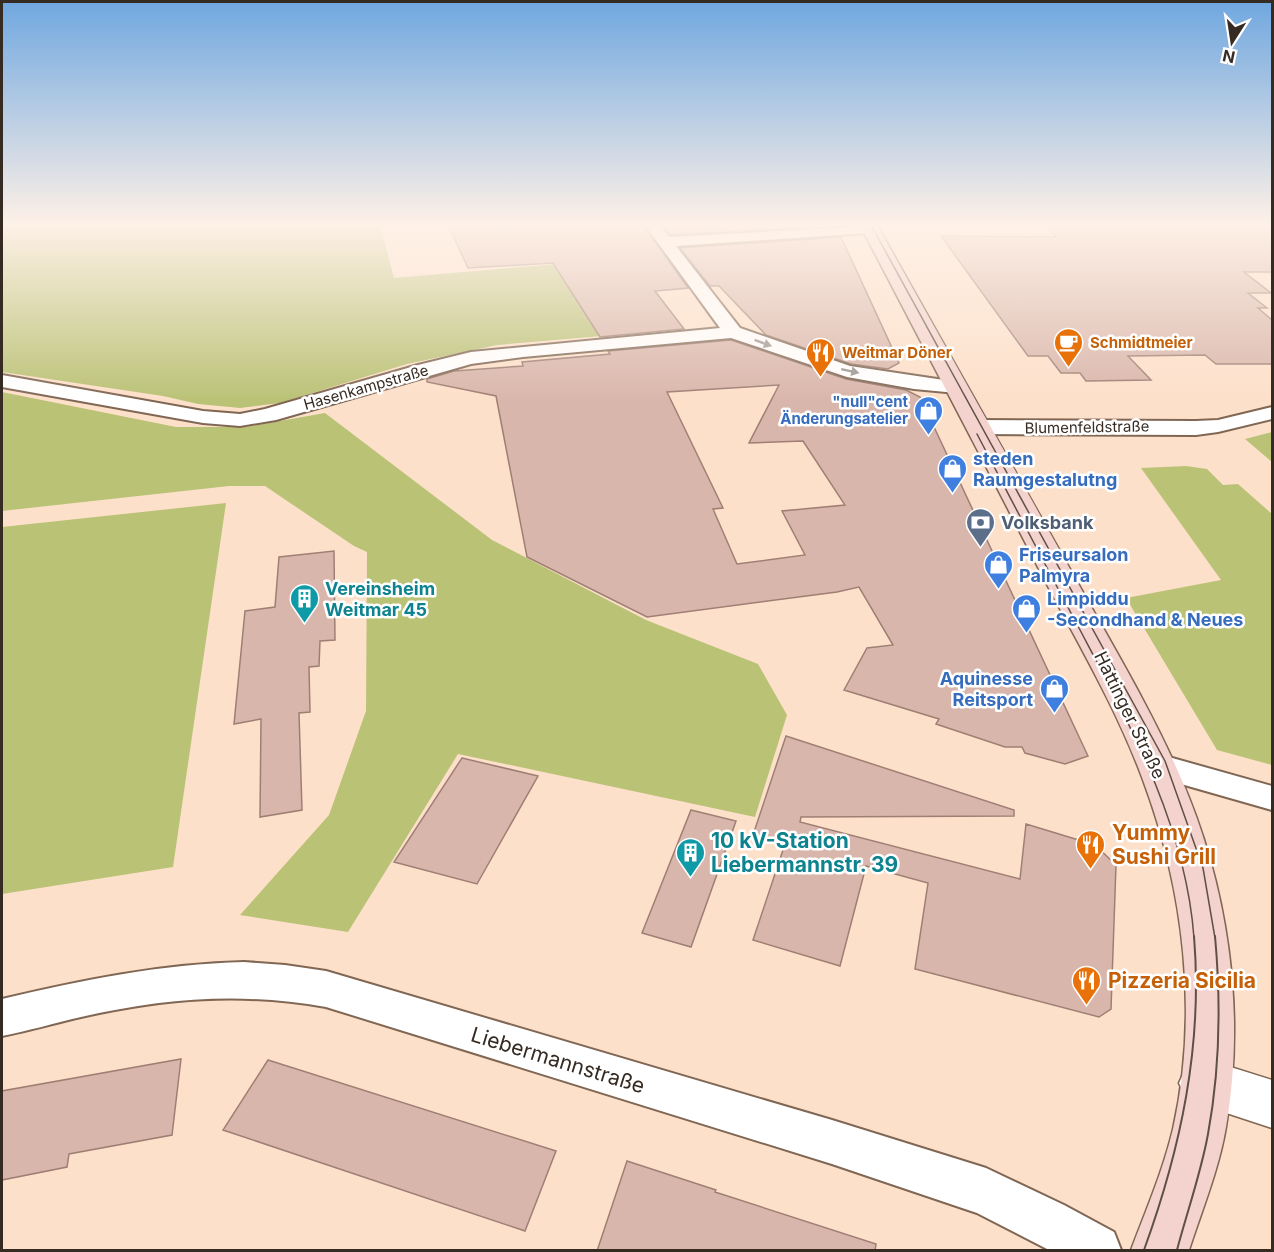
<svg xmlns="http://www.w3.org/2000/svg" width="1274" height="1252" font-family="Inter,sans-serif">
  <rect width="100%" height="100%" fill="#fde0ca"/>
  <path fill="#bac276" d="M2,225h378l14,53 164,-14 44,72 -105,9 -90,19 -127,39 -40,5 -42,-4 -35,-8 -161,-24z
    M2,392l174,35h69l80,-14 167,127 154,80 112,44 29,51 -32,102 -297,-63 -110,178 -108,-17 89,-100 37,-104 1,-159 -13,-6 -89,-60h-36l-227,25z
    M1272,432v30l-27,-23z
    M1186,466l21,3 16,16 15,-1 34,30v251l-55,-15 -91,-152 95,-18 -80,-112z
    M226,503l-53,364 -171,27v-367z"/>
  <path fill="#d9b6ab" stroke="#9f7f74" stroke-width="1.5" fill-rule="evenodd" d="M448,225h195l45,63 -33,3 29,38 -84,8 -47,-74 -85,5z
    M663,225h130l3,3 -126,7z
    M1045,225h227v47h-28l27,21h-23l19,15h-9l14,12v44h-56l-11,-9 -77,1 23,24 -65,1 -6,-8h-19l-13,-17h-20l-87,-120 115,1z
    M841,237l58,126 -11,6 -37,-5 -85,-29 -47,-49h-9l-30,-38z
    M731,340l115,39 60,11 14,7 168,359 -23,8 -40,-11 -3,-6h-17l-69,-23 3,-5 -95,-29 23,-42 26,-3 -34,-58 -22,5 -190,25 -120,-60 -31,-161 -69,-14v-3l27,-8 69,-5 -1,-4 88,-8 -2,-3zM779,385l-30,58 54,-2 42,64 -63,6 23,44 -68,9 -24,-55 10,-1 -56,-116z
    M334,551l1,89 -15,1 -1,25 -10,1 1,45 -11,1 3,97 -42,7 1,-98 -27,5 11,-113 30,-4 4,-50z
    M786,736l228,74v6l-213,1 -1,5 220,57 6,-55 69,21 21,20 -5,144 -12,8 -184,-48 13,-86 -62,-17 -26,100 -87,-26 32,-96 -32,-9z
    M462,758l76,18 -61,108 -83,-22z
    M691,810l45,11 -45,126 -49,-14z
    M181,1059l-9,76 -103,19 -2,13 -65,13v-89z
    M268,1060l288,91 -31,80 -302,-101z
    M627,1161l89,29 -1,2 161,52 -1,7h-278z"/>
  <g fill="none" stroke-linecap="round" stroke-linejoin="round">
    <defs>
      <path id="minor" d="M645,225h15l9,12 205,-11 2,3 -2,3 -5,1 -193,13 64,82 110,38 114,17 3,4 -3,4 -7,2 -43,-4 -67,-12 -116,-39 -208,19 -52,7 -195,56 -36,6 -37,-3 -201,-36v-12l201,36 37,3 25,-5 153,-44 53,-13 249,-24z
        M1272,407v12l-54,13 -22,3 -218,-1 -8,-2 -3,-5 3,-5 8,-2 218,1 22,-1z
        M1158,754l114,32v24l-126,-36 -5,-8 5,-8z
        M244,962l41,3 41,6 506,149 154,48 78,37 50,27 7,18h-72l-72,-37 -145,-49 -506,-157c-85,-15 -161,-9 -245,10 -26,6 -53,14 -79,19v-37c80,-19 159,-35 242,-37z"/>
      <path id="tertiary" d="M1205,1059l67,21v48l-85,-28 -8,-17 8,-17z"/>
      <path id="secondary" d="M860,225h17c66,118 133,235 198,353 36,65 75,129 105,198 48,109 66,234 46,351 -7,42 -24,83 -37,123h-58c15,-40 32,-79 42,-121 26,-116 11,-239 -30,-349 -26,-71 -66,-138 -101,-205 -60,-117 -121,-233 -182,-350z"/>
    </defs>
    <use href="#minor" stroke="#806754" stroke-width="4"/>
    <use href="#tertiary" stroke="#806754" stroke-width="3"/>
    <use href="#secondary" stroke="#806754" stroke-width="3"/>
    <use href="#minor" fill="#fff" fill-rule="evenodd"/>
    <use href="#tertiary" fill="#fff" fill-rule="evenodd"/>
    <use href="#secondary" fill="#f4d2cd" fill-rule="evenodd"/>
    <path stroke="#5f5045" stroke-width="1.5" d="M871,225l294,536 38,107 12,70
      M977,434c34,65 67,129 102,194 51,97 107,198 115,310"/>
    <path stroke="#5f5045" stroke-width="2" d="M1144,1250c37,-102 59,-205 50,-314
      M1177,1250c10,-38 24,-77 31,-116 12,-65 13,-132 7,-198"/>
  </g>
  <defs><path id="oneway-solid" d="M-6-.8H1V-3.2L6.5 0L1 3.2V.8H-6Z" transform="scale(1.5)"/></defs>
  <g fill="#9a9591">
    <use href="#oneway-solid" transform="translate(763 343) rotate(20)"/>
    <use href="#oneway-solid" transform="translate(850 371) rotate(12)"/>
  </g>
  <linearGradient id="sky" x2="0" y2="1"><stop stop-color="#6fa7e0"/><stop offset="0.56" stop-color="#fef1e7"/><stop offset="1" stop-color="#fef1e7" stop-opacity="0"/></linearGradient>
  <rect width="1274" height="401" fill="url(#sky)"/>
  <defs>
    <symbol id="cafe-pin" viewBox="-11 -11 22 30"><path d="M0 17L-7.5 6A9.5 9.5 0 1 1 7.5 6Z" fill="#e8710a" stroke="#fff"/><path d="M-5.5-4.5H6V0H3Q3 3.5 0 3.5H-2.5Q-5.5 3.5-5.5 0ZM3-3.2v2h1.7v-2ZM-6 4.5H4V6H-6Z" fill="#fff"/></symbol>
    <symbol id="restaurant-pin" viewBox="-11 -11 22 30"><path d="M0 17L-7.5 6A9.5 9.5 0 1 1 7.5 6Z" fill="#e8710a" stroke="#fff"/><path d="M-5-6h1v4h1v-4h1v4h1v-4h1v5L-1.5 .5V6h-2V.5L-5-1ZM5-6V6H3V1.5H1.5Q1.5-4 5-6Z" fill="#fff"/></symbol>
    <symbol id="shop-pin" viewBox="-11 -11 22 30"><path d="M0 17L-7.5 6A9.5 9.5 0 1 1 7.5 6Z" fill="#3f7fe0" stroke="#fff"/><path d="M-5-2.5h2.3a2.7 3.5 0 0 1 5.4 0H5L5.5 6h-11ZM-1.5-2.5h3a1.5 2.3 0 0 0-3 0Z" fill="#fff"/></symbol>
    <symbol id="bank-pin" viewBox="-11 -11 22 30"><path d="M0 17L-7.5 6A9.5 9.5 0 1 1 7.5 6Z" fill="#5c6f8a" stroke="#fff"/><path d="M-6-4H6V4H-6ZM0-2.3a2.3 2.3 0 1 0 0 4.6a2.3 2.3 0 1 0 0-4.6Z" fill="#fff"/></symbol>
    <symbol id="building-pin" viewBox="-11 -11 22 30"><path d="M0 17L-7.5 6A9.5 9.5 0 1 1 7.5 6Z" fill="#0f9aa8" stroke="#fff"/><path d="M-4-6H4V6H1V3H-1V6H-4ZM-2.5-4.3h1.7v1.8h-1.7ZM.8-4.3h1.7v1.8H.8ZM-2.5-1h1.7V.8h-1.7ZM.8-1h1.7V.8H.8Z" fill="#fff"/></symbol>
  </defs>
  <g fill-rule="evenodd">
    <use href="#cafe-pin" x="1052" y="326" width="33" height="45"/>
    <use href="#restaurant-pin" x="804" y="336" width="33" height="45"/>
    <use href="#shop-pin" x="912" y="394" width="33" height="45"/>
    <use href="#shop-pin" x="936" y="452" width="33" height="45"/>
    <use href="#bank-pin" x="964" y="506" width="33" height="45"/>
    <use href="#shop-pin" x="982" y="548" width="33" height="45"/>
    <use href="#building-pin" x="288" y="582" width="33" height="45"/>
    <use href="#shop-pin" x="1010" y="592" width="33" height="45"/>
    <use href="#shop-pin" x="1038" y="672" width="33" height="45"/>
    <use href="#restaurant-pin" x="1074" y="828" width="33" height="45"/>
    <use href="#building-pin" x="674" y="836" width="33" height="45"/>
    <use href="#restaurant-pin" x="1070" y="964" width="33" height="45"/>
  </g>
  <g text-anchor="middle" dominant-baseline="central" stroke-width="5" stroke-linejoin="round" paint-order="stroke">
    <g font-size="15" font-weight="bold" fill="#c56008" stroke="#fff" text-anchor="start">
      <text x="1090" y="342">Schmidtmeier</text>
      <text x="842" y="352">Weitmar Döner</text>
    </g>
    <g font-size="15" fill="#362b23" stroke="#fff">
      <text transform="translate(366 387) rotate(-16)">Hasenkampstraße</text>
      <text transform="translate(1087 427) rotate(-1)">Blumenfeldstraße</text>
    </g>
    <g font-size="15" font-weight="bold" fill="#366cbe" stroke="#fff" text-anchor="end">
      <text x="908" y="401">"null"cent<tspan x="908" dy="17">Änderungsatelier</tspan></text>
    </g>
    <g font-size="18" font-weight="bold" fill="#366cbe" stroke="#fff" text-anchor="start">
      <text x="973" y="458">steden<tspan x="973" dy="21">Raumgestalutng</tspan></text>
      <text x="1019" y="554">Friseursalon<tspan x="1019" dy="21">Palmyra</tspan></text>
      <text x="1047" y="598">Limpiddu<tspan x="1047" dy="21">-Secondhand &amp; Neues</tspan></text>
      <text x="1033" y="678" text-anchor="end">Aquinesse<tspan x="1033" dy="21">Reitsport</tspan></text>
    </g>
    <g font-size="18" font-weight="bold" fill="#4e5e75" stroke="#fff" text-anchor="start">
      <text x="1001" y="522">Volksbank</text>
    </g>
    <g font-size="18" font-weight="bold" fill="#0d838f" stroke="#fff" text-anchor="start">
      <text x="325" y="588">Vereinsheim<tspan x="325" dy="21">Weitmar 45</tspan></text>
    </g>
    <g font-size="18" fill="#362b23" stroke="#fff">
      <text transform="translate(1130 715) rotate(64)">Hattinger Straße</text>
    </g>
    <g font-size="21" font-weight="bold" fill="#c56008" stroke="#fff" text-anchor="start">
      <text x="1112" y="832">Yummy<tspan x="1112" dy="24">Sushi Grill</tspan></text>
      <text x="1108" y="980">Pizzeria Sicilia</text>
    </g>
    <g font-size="21" font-weight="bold" fill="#0d838f" stroke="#fff" text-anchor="start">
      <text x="711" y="840">10 kV-Station<tspan x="711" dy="24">Liebermannstr. 39</tspan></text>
    </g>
    <g font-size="21" fill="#362b23" stroke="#fff">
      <text transform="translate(558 1060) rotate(17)">Liebermannstraße</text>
    </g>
  </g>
  <rect width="1274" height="1252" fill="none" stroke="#362b23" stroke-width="6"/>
  <g transform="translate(1232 42) rotate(192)" stroke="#ffffff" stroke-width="4.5" paint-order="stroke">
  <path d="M0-4.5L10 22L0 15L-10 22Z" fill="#362b23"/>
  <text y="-9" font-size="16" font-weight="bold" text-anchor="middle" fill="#362b23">N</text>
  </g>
</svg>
